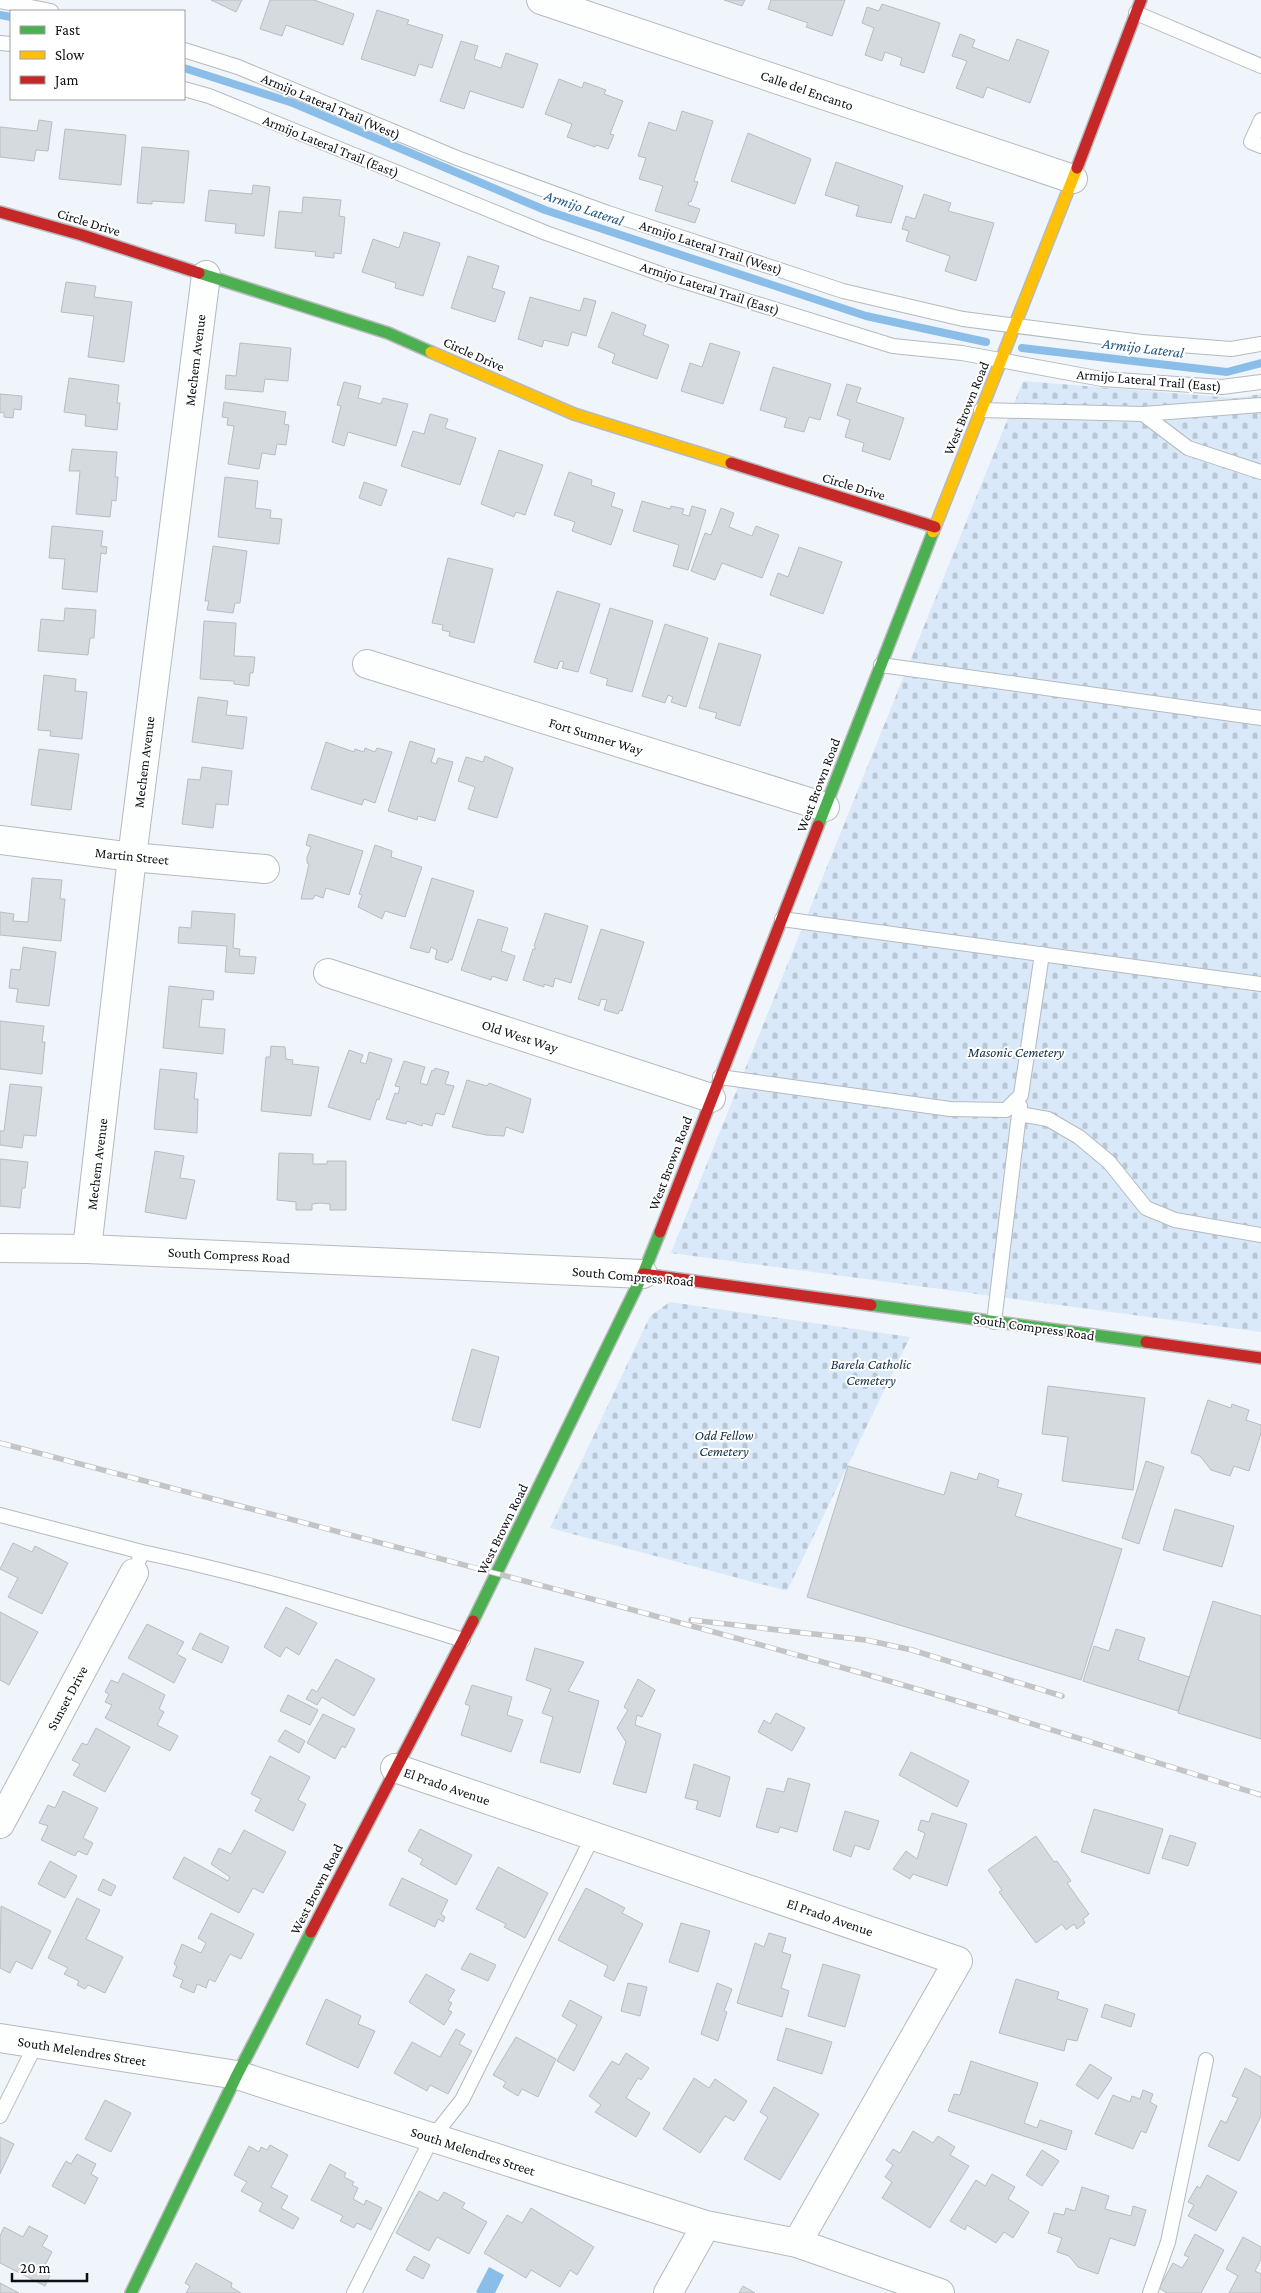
<svg xmlns="http://www.w3.org/2000/svg" width="1261" height="2293" font-family="'Crimson Pro',serif">
  <defs>
    <pattern id="cemetery-stones" width="16" height="16" patternUnits="userSpaceOnUse" patternTransform="scale(1.25)"><rect width="16" height="16" fill="#d9e9f9"/><path d="M2 7V4a2 2 0 0 1 4 0v3zM10 15v-3a2 2 0 0 1 4 0v3z" fill="#b9c7d5"/></pattern>
  </defs>
  <rect width="100%" height="100%" fill="#eff5fa"/>
  <path fill="url(#cemetery-stones)" d="M1023,381l212,17 26,-4v938l-590,-79z
    M670,1302l240,35 -123,254 -237,-63 100,-212z"/>
  <path fill="#8abee9" d="M489,2267l15,8 -9,18h-17l-2,-1z"/>
  <g fill="none" stroke-linecap="round" stroke-linejoin="round">
    <path stroke="#8abee9" stroke-width="8" d="M0,15l11,2
      M184,68l109,35 252,107 321,106 120,26
      M1022,348l205,24 34,-9"/>
  </g>
  <path fill="#d5dade" stroke="#b8bdc1" d="M211,0h31l-6,12z
    M270,0h44l40,14 -11,31 -57,-20 -4,11 -22,-7z
    M724,0h21l-3,6z
    M771,0h74l-13,36 -26,-9 2,-4 -40,-14z
    M882,4l58,19 -16,50 -24,-8 2,-7 -17,-6 -3,9 -17,-6 9,-27 -12,-5 5,-16 12,4z
    M377,10l32,10 -2,4 36,11 -11,33 -13,-4 -4,12 -54,-17z
    M960,34l15,6 -3,7 37,14 8,-22 32,12 -19,52 -43,-16 -4,11 -27,-10 11,-27 -15,-5z
    M461,41l17,5 -4,13 27,9 5,-15 32,11 -15,44 -53,-17 -6,18 -24,-8z
    M559,79l23,9 2,-6 22,8 -2,4 19,7 -13,33 4,1 -6,14 -12,-4 -1,2 -28,-10 5,-13 -27,-10z
    M682,111l31,10 -19,60 4,1 -7,20 -2,-1 -1,4 12,4 -5,14 -40,-12 8,-25 -24,-7 7,-21 -8,-2 11,-34 27,9z
    M39,120l13,2 -4,29 -12,-1 -2,11 -34,-4v-30l37,4z
    M65,129l61,6 -5,50 -62,-6z
    M748,133l63,26 -16,45 -64,-23z
    M142,147l47,4 -5,52 -32,-2v3l-15,-1z
    M836,162l67,24 -12,37 -35,-7 3,-10 -34,-11z
    M253,185l17,2 -6,49 -29,-3 1,-9 -31,-3 4,-31 43,4z
    M924,194l27,9 -3,8 46,12 -18,58 -31,-10 5,-15 -44,-15 3,-10 -7,-2 4,-13 9,3z
    M303,197l38,3 -2,16 6,1 -4,37 -7,-1v5l-19,-2 1,-4 -41,-4 4,-37 23,2z
    M404,232l36,11 -17,53 -28,-8 1,-5 -34,-11 11,-33 26,9z
    M468,256l31,10 -7,22 13,4 -10,30 -44,-14z
    M66,282l30,4 -2,11 38,5 -8,60 -36,-5 6,-41 -33,-4z
    M530,297l50,14 4,-13 12,3 -10,35 -14,-4 -4,14 -24,-6 -2,7 -24,-8z
    M612,312l34,13 -3,10 26,10 -12,34 -45,-16 3,-9 -17,-7z
    M240,343l51,5 -3,33 -23,-2 -2,13 -38,-3 1,-14 10,1z
    M710,343l30,9 -17,52 -42,-13 9,-28 12,4z
    M773,367l58,17 -11,36 -11,-3 -5,15 -20,-5 3,-9 -27,-8z
    M69,378l50,7 -2,18h3l-3,27 -32,-4 1,-11 -22,-3z
    M344,382l17,4 -3,12 23,6 2,-6 25,6 -12,42 -48,-14 -4,14 -12,-4 9,-36 -4,-1z
    M847,384l14,4 -5,14 48,16 -14,42 -28,-9 2,-8 -19,-6 5,-17 -13,-5z
    M0,394l22,2 -1,14 -7,-1 -1,9 -9,-1v-5l-4,1z
    M224,402l62,10 -2,12 5,1 -3,20 -9,-1 -2,11 -13,-2 -3,16 -31,-5 6,-38 -7,-1 1,-7 -6,-1z
    M430,414l18,5 -3,9 31,10 -16,47 -59,-19 12,-35 11,3z
    M72,449l45,3 -2,25h3l-2,24 -4,-1 -2,17 -34,-3 4,-43h-11z
    M499,450l44,15 -18,50 -9,-3 -2,5 -33,-13z
    M569,472l23,8 -1,5 24,8 -4,13 12,4 -12,35 -39,-14 3,-9 -21,-7z
    M225,477l33,4 -3,27 16,2 -1,8 12,1 -3,25 -61,-7z
    M364,482l23,8 -6,16 -22,-8z
    M642,501l28,8 1,-3 13,3 -2,5 7,2 3,-10 14,4 -18,60 -15,-4 6,-21 -46,-14z
    M721,508l13,5 -5,14 23,9 4,-10 23,9 -17,43 -40,-15 -7,17 -24,-9 14,-38 6,2z
    M52,526l51,5 -2,15 6,1 -1,7 -5,-1 -4,39 -35,-3 3,-30 -16,-1z
    M213,546l34,5 -7,52h-5l-2,10 -26,-3 2,-9h-4z
    M799,547l43,15 -19,52 -53,-19 8,-22 10,4z
    M448,558l45,11 -19,74 -25,-7 1,-4 -8,-2 1,-5 -11,-2z
    M557,591l43,13 -22,68 -16,-4 2,-6 -4,-1 -3,8 -23,-7z
    M65,608l31,2 -2,28h-4l-2,17 -50,-4 3,-32 23,2z
    M610,608l43,13 -21,71 -26,-7 2,-6 -18,-6z
    M204,621l32,2 -2,33 21,1 -2,16h-3l-1,13 -15,-2v-3l-34,-2z
    M665,624l43,14 -22,69 -15,-5 2,-5 -5,-2 -3,8 -23,-7z
    M719,643l42,12 -21,71 -25,-8 2,-5 -18,-5z
    M44,675l32,4 -1,12 12,1 -5,47 -32,-3 1,-5 -13,-1z
    M198,697l30,4 -2,14 21,2 -4,32 -51,-7z
    M410,741l25,8 -4,13 5,2 2,-6 15,4 -18,59 -17,-5 -1,4 -29,-9z
    M326,742l28,10 1,-3 9,3 1,-4 10,4 2,-4 15,4 -17,51 -11,-4 -2,6 -51,-16z
    M39,749l40,5 -8,56 -40,-5z
    M485,756l28,12 -16,50 -29,-9 7,-22 -17,-6 8,-24 17,5z
    M202,767l30,4 -4,34 -12,-1 -3,24 -31,-4 6,-45 12,1z
    M309,834l54,17 -14,44 -23,-7 -3,10 -8,-3 -2,4h-12l8,-35 -2,-1v-6l4,-10 -5,-2z
    M375,845l17,6 -1,6 31,10 -17,50 -20,-6 -3,8 -24,-12 4,-12 -3,-1z
    M32,878l30,2 -2,19h5l-4,42 -61,-6v-23l14,2 -1,7 15,1z
    M432,878l42,13 -22,69h-3l-1,3 -13,-4 2,-9 -6,-3 -2,6 -19,-5z
    M192,911l43,3 -2,34 7,1 -1,7 17,1 -2,17 -29,-2 2,-26 -49,-3 1,-16 12,1z
    M545,913l43,13 -17,57 -16,-5 -2,9 -9,-3v3l-21,-7 10,-31h3l-2,-3z
    M478,919l30,9 -7,23 14,5 -8,25 -15,-5 -1,4 -30,-10z
    M601,929l43,13 -22,69 -2,-1 -2,4 -14,-4 3,-10 -6,-1 -2,7 -21,-7z
    M23,947l33,5 -7,54 -33,-4 2,-13 -9,-1 2,-19 9,1z
    M169,986l45,5 -1,9 -11,-1 -3,28 26,2 -2,25 -60,-6z
    M0,1021l44,5 -2,16h3l-3,32 -42,-5z
    M271,1046l14,1 1,12 7,1 -1,4 27,3 -8,49 -50,-5 5,-54h4z
    M349,1050l14,5 -3,7 6,2 3,-12 23,7 -13,41 -2,-1 -7,21 -42,-13z
    M404,1061l21,6 -5,16 7,2 5,-15 2,1 1,-3 14,4 -4,12 9,2 -10,29 -8,-2 -4,13 -9,-3 -1,3 -15,-5 -1,3 -20,-5 9,-26 3,1 2,-7 -5,-1z
    M160,1069l37,4 -3,26h4l-1,34 -43,-4z
    M467,1080l20,6 2,-3 42,16 -8,34 -17,-6 -2,9 -18,-1 -34,-8z
    M10,1084l32,3 -6,49 -12,-1 -2,13 -22,-3v-14h4z
    M155,1151l29,5 -4,22 15,2 -9,39 -41,-7z
    M279,1153l34,1v10h14v-3h19v49h-16v-6l-10,-1 -8,1v6h-16v-8l-19,-2z
    M0,1159l28,3 -3,26h-3l-2,20 -20,-2z
    M472,1349l27,8 -19,71 -28,-8z
    M1048,1386l97,12 -12,92 -71,-9 6,-44 -26,-3z
    M1208,1400l23,8 1,-4 17,6 -3,10 15,5v8l-12,38 -15,-5 -4,10 -19,-6 -11,-14 -9,-3z
    M1146,1461l18,6 -25,77 -17,-6z
    M848,1466l96,29 7,-23 26,8 2,-7 20,7 -2,7 25,7 -7,22 107,33 -41,131 -274,-83z
    M1175,1509l59,17 -12,41 -59,-17z
    M13,1543l19,9 3,-6 33,17 -26,51 -34,-17 10,-19 -18,-9z
    M1213,1601l48,15v123l-83,-26z
    M286,1607l31,16 -18,32 -13,-8 -6,10 -16,-10z
    M0,1612l38,20 -29,53 -9,-5z
    M147,1624l37,18 -7,12 9,5 -12,24 -46,-25z
    M1116,1629l29,9 -7,22 51,17 -11,34 -95,-30 11,-35 15,5z
    M200,1633l29,14 -7,16 -30,-14z
    M535,1648l49,14 -16,29 31,10 -19,72 -40,-11 13,-45 -11,-4 9,-24 -25,-9z
    M336,1659l39,20 -21,37 -32,-19 -5,8 -11,-6 6,-10 5,3z
    M123,1673l42,22 -6,14 5,3 -7,13 21,11 -8,15 -65,-33 7,-13 -7,-3 4,-8 -4,-2 6,-12 7,3z
    M638,1679l17,11 -13,27 -5,-2 -2,10 26,9 -15,59 -33,-9 13,-42 -9,-14 11,-18 -4,-3z
    M472,1685l40,12 -5,18 16,5 -12,32 -50,-17 9,-29 -5,-2z
    M288,1695l30,15 -8,15 -30,-14z
    M776,1713l29,15 -13,23 -34,-19 6,-12 6,4z
    M323,1714l32,15 -10,19 -3,-2 -7,13 -28,-16z
    M96,1728l34,19 -25,45 -32,-17 7,-11 -8,-4 10,-17 5,2z
    M285,1730l20,11 -6,12 -21,-12z
    M911,1752l58,29 -12,26 -58,-32z
    M270,1756l40,21 -12,23 8,4 -13,27 -38,-20 6,-12 -10,-5z
    M694,1764l36,13 -10,40 -24,-8 2,-8 -13,-3z
    M788,1778l22,6 -13,48 -17,-5 -2,6 -22,-6 11,-39 17,4z
    M63,1791l35,17 -15,30 10,5 -6,12 -9,-4 -3,5 -34,-16 7,-14 -9,-3 9,-18 7,3z
    M1094,1809l69,20 -14,45 -68,-22z
    M845,1811l34,10 -10,29 -14,-5 -4,12 -18,-7z
    M932,1813l35,11 -20,62 -34,-12 -3,5 -17,-10 13,-18 11,8 8,-26 -7,-3 3,-10 8,2z
    M420,1829l52,26 -16,30 -36,-21 3,-5 -15,-8z
    M244,1830l42,22 -23,41 -10,-5 -14,25 -66,-35 11,-21 44,24 2,-4 -19,-13 8,-16 12,6z
    M1170,1835l26,8 -8,23 -26,-8z
    M1036,1836l18,26 3,-1 14,20 -4,2 22,31 -6,5 2,4 -8,6 -3,-5 -8,6 -4,-6 -26,19 -37,-51 3,-2 -14,-20z
    M50,1861l27,15 -12,22 -27,-14z
    M498,1867l50,26 -23,45 -21,-11 2,-3 -30,-15z
    M402,1878l46,22 -7,14 4,3 -2,5 -5,-3 -3,8 -46,-22z
    M103,1879l13,7 -5,10 -13,-6z
    M586,1888l39,20 -3,5 21,11 -29,57 -10,-5 4,-10 -50,-26z
    M77,1898l23,12 -14,29 37,18 -18,36 -17,-8 -3,4 -8,-4 2,-4 -15,-7 4,-6 -20,-10z
    M1,1906l50,25 -19,38 -16,-8 -6,12 -10,-5z
    M211,1913l43,21 -13,25 -11,-5 -15,28 -6,-3 -3,9 -9,-4 -3,9 -14,-6 3,-7 -10,-4 4,-10 -3,-2 8,-20 19,9 5,-10 -8,-5z
    M681,1923l29,8 -12,41 -29,-10z
    M769,1933l17,5 -4,14 9,3 -10,33 8,3 -7,26 -45,-14 18,-60 9,4z
    M470,1953l26,12 -8,16 -27,-12z
    M823,1964l37,11 -15,52 -37,-11z
    M426,1974l29,16 -7,11 4,2 -4,7 4,2 -8,13 -35,-23z
    M1016,1979l43,13 -2,7 31,10 -11,32 -10,-2 -3,12 -65,-18z
    M628,1983l19,4 -7,29 -19,-5z
    M717,1983l15,6 -8,22 3,1 -9,29 -17,-7z
    M326,1999l35,17 -3,8 17,7 -17,37 -52,-24z
    M570,2000l32,17 -28,54 -17,-10 20,-36 -15,-9z
    M1105,2004l30,10 -4,13 -30,-10z
    M786,2028l46,14 -10,32 -45,-14z
    M456,2029l9,5 -6,10 13,7 -24,43 -18,-9 -3,6 -33,-18 18,-31 28,15z
    M516,2037l40,22 -18,38 -16,-8 -4,7 -15,-9 3,-5 -13,-7z
    M626,2053l23,15 -8,12 -3,-2 -12,20 24,15 -14,24 -41,-25 6,-7 -12,-9 23,-35 7,4z
    M971,2061l67,22 -14,40 13,5 3,-8 32,11 -6,19 -118,-39 6,-17 6,1z
    M1090,2064l22,14 -14,21 -22,-14z
    M1245,2068l16,9v39l-22,45 -31,-15 13,-26 5,3 12,-25 -6,-2z
    M694,2078l15,10 6,-9 32,22 -13,20 -9,-5 -25,37 -37,-24z
    M774,2087l45,27 -39,66 -36,-21 24,-42 -8,-5z
    M1143,2090l10,4 -3,8 7,4 -11,27 -5,-2 -8,18 -38,-15 18,-39 17,7 2,-6 8,3z
    M105,2100l26,13 -20,39 -26,-13z
    M913,2131l20,12 5,-7 17,11 -5,8 19,11 -39,62 -48,-30 10,-16 -7,-5 8,-12 -7,-5 7,-11 7,4z
    M0,2137l14,7 -14,30z
    M270,2145l18,10 -17,32 17,9 -7,12 18,10 -6,11 -34,-18 4,-8 -22,-12 6,-9 -13,-7 15,-29 10,6 2,-5 6,3z
    M1042,2150l17,11 -17,25 -16,-11z
    M77,2154l19,10 -5,10 7,4 -13,26 -33,-18 14,-25 5,3z
    M330,2164l16,9 -2,4 10,5 -2,3 6,3 -5,11 11,6 2,-5 16,8 -11,22 -14,-7 -3,5 -14,-7 3,-5 -32,-16z
    M992,2174l23,13 -7,12 21,13 -16,26 -9,-6 -8,11 -29,-18 -2,5 -15,-9 26,-41 9,6z
    M1207,2175l30,17 -21,39 -28,-15 6,-11 -6,-3 9,-16 3,2z
    M1082,2187l27,9 -4,13 26,7 2,-10 13,4 -11,36 -25,-8 -12,36 -20,-7 -9,-11 -12,-4 5,-14 -14,-5 6,-20 10,2 2,-7 9,3z
    M419,2191l19,10 6,-9 21,11 -3,5 25,14 -18,32 -32,-17 -8,14 -33,-18z
    M531,2208l63,39 -17,28 -7,-5 -10,17 -29,-17 -5,8 -42,-25 23,-38 15,8z
    M29,2226l19,10 -6,10 10,6 -8,15 8,4 -7,15 -45,-23v-27l4,-9 19,10z
    M1195,2234l29,16 -23,43h-34l-8,-5 14,-25 9,5 7,-11 -5,-2z
    M1243,2237l18,10v12l-6,12 6,3v19h-32l9,-17 -12,-7z
    M414,2256l16,9 -7,14 -17,-9z
    M196,2263l36,20 -1,4 10,6h-55l4,-7 -5,-3z
    M0,2283l19,10h-19z
    M743,2286l12,7h-16z"/>
  <g fill="none" stroke-linecap="round" stroke-linejoin="round">
    <defs>
      <path id="lane" d="M0,1l51,10
        M1136,13l125,53
        M0,43l11,1
        M184,50l54,17 219,91 151,55 235,78 120,28 179,23 89,7 30,-5
        M184,89l25,7 337,137 118,42 229,71 69,7 140,26 120,8 39,-5
        M1261,120l-10,22 10,4
        M981,410l162,4 118,-9
        M1143,414l45,34 73,24
        M881,665l380,53
        M782,919l479,65
        M720,1077l230,32 56,1 15,-15 21,-141
        M1019,1114l29,5 31,18 30,25 37,46 29,12 86,15
        M994,1322l26,-216
        M0,1515l142,37 -3,8
        M142,1552c108,23 215,55 321,88
        M0,2116l36,-72
        M354,2293l78,-155 30,-38 131,-264
        M1150,2293l18,-51 38,-182"/>
      <path id="street" d="M541,0l532,179
        M367,664l458,143
        M0,840l132,17 133,12
        M328,973l383,125
        M0,1248l87,1 556,25
        M87,1249l45,-392 74,-582
        M395,1768l563,193 -161,282
        M0,1824l134,-251
        M0,2038l237,37 469,150 91,18 143,50
        M668,2293l38,-68"/>
      <path id="fast" d="M199,273l189,60 43,19
        M818,826l115,-294
        M871,1305l275,37
        M473,1621l170,-347 17,-42
        M131,2293l106,-218 74,-143"/>
      <path id="slow" d="M431,352l143,62 157,49
        M933,532l144,-364"/>
      <path id="jam" d="M1077,168l64,-168
        M0,212l82,23 117,38
        M731,463l204,64
        M660,1232l158,-406
        M643,1274l228,31
        M1146,1342l115,16
        M311,1932l162,-311"/>
    </defs>
    <use href="#lane" stroke="#b6babe" stroke-width="16"/>
    <use href="#street" stroke="#b6babe" stroke-width="30"/>
    <use href="#fast" stroke="#b6babe" stroke-width="14"/>
    <use href="#slow" stroke="#b6babe" stroke-width="14"/>
    <use href="#jam" stroke="#b6babe" stroke-width="14"/>
    <use href="#lane" stroke="#fdfefe" stroke-width="14"/>
    <use href="#street" stroke="#fdfefe" stroke-width="28"/>
    <use href="#fast" stroke="#4caf50" stroke-width="11"/>
    <use href="#slow" stroke="#ffc107" stroke-width="11"/>
    <use href="#jam" stroke="#c62828" stroke-width="11"/>
    <defs>
      <path id="rail" d="M0,1443c269,71 539,140 808,215 152,42 302,90 453,137
        M691,1620l175,20 46,10 150,46"/>
    </defs>
    <use href="#rail" stroke="#c2c4c5" stroke-width="5.5"/>
    <use href="#rail" stroke="#fff" stroke-width="4" stroke-dasharray="11" stroke-linecap="butt"/>
  </g>
  <g text-anchor="middle" dominant-baseline="central" stroke-width="4" stroke-linejoin="round" paint-order="stroke">
    <g font-size="14" fill="#0d1014" stroke="#fff">
      <text transform="translate(807 90) rotate(19)">Calle del Encanto</text>
      <text transform="translate(331 106) rotate(23)">Armijo Lateral Trail (West)</text>
      <text transform="translate(331 146) rotate(22)">Armijo Lateral Trail (East)</text>
      <text transform="translate(89 222) rotate(17)">Circle Drive</text>
      <text transform="translate(711 247) rotate(18)">Armijo Lateral Trail (West)</text>
      <text transform="translate(710 288) rotate(18)">Armijo Lateral Trail (East)</text>
      <text transform="translate(474 354) rotate(24)">Circle Drive</text>
      <text transform="translate(195 360) rotate(-83)">Mechem Avenue</text>
      <text transform="translate(1149 380) rotate(5)">Armijo Lateral Trail (East)</text>
      <text transform="translate(966 408) rotate(-68)">West Brown Road</text>
      <text transform="translate(854 486) rotate(17)">Circle Drive</text>
      <text transform="translate(596 736) rotate(17)">Fort Sumner Way</text>
      <text transform="translate(144 762) rotate(-83)">Mechem Avenue</text>
      <text transform="translate(818 785) rotate(-69)">West Brown Road</text>
      <text transform="translate(132 856) rotate(6)">Martin Street</text>
      <text transform="translate(520 1036) rotate(18)">Old West Way</text>
      <text transform="translate(670 1163) rotate(-69)">West Brown Road</text>
      <text transform="translate(97 1164) rotate(-83)">Mechem Avenue</text>
      <text transform="translate(229 1255) rotate(3)">South Compress Road</text>
      <text transform="translate(633 1276) rotate(5)">South Compress Road</text>
      <text transform="translate(1034 1327) rotate(8)">South Compress Road</text>
      <text transform="translate(502 1529) rotate(-64)">West Brown Road</text>
      <text transform="translate(67 1698) rotate(-62)">Sunset Drive</text>
      <text transform="translate(447 1786) rotate(19)">El Prado Avenue</text>
      <text transform="translate(316 1889) rotate(-63)">West Brown Road</text>
      <text transform="translate(830 1917) rotate(19)">El Prado Avenue</text>
      <text transform="translate(82 2051) rotate(9)">South Melendres Street</text>
      <text transform="translate(473 2151) rotate(18)">South Melendres Street</text>
    </g>
    <g font-size="14" font-style="italic" fill="#102f48" stroke="#fff">
      <text x="1016" y="1052">Masonic Cemetery</text>
      <text x="871" y="1364">Barela Catholic<tspan x="871" dy="16">Cemetery</tspan></text>
      <text x="724" y="1435">Odd Fellow<tspan x="724" dy="16">Cemetery</tspan></text>
    </g>
    <g font-size="15" font-style="italic" fill="#245780" stroke="#fff">
      <text transform="translate(584 208) rotate(19)">Armijo Lateral</text>
      <text transform="translate(1143 348) rotate(7)">Armijo Lateral</text>
    </g>
  </g>
  <rect x="10" y="10" width="175" height="90" fill="#ffffff" stroke="#9e9fa1"/>
  <rect x="20" y="26" width="25" height="8" fill="#4caf50" stroke="#9e9fa1"/>
  <text x="55" y="35" font-size="15" fill="#0d1014">Fast</text>
  <rect x="20" y="51" width="25" height="8" fill="#ffc107" stroke="#9e9fa1"/>
  <text x="55" y="60" font-size="15" fill="#0d1014">Slow</text>
  <rect x="20" y="76" width="25" height="8" fill="#c62828" stroke="#9e9fa1"/>
  <text x="55" y="85" font-size="15" fill="#0d1014">Jam</text>
  <path d="M12 2273v8h75v-8" fill="none" stroke="#0d1014" stroke-width="2.5"/>
  <text x="20" y="2273" font-size="15" fill="#0d1014" stroke="#ffffff" stroke-width="4" paint-order="stroke">20 m</text>
</svg>
